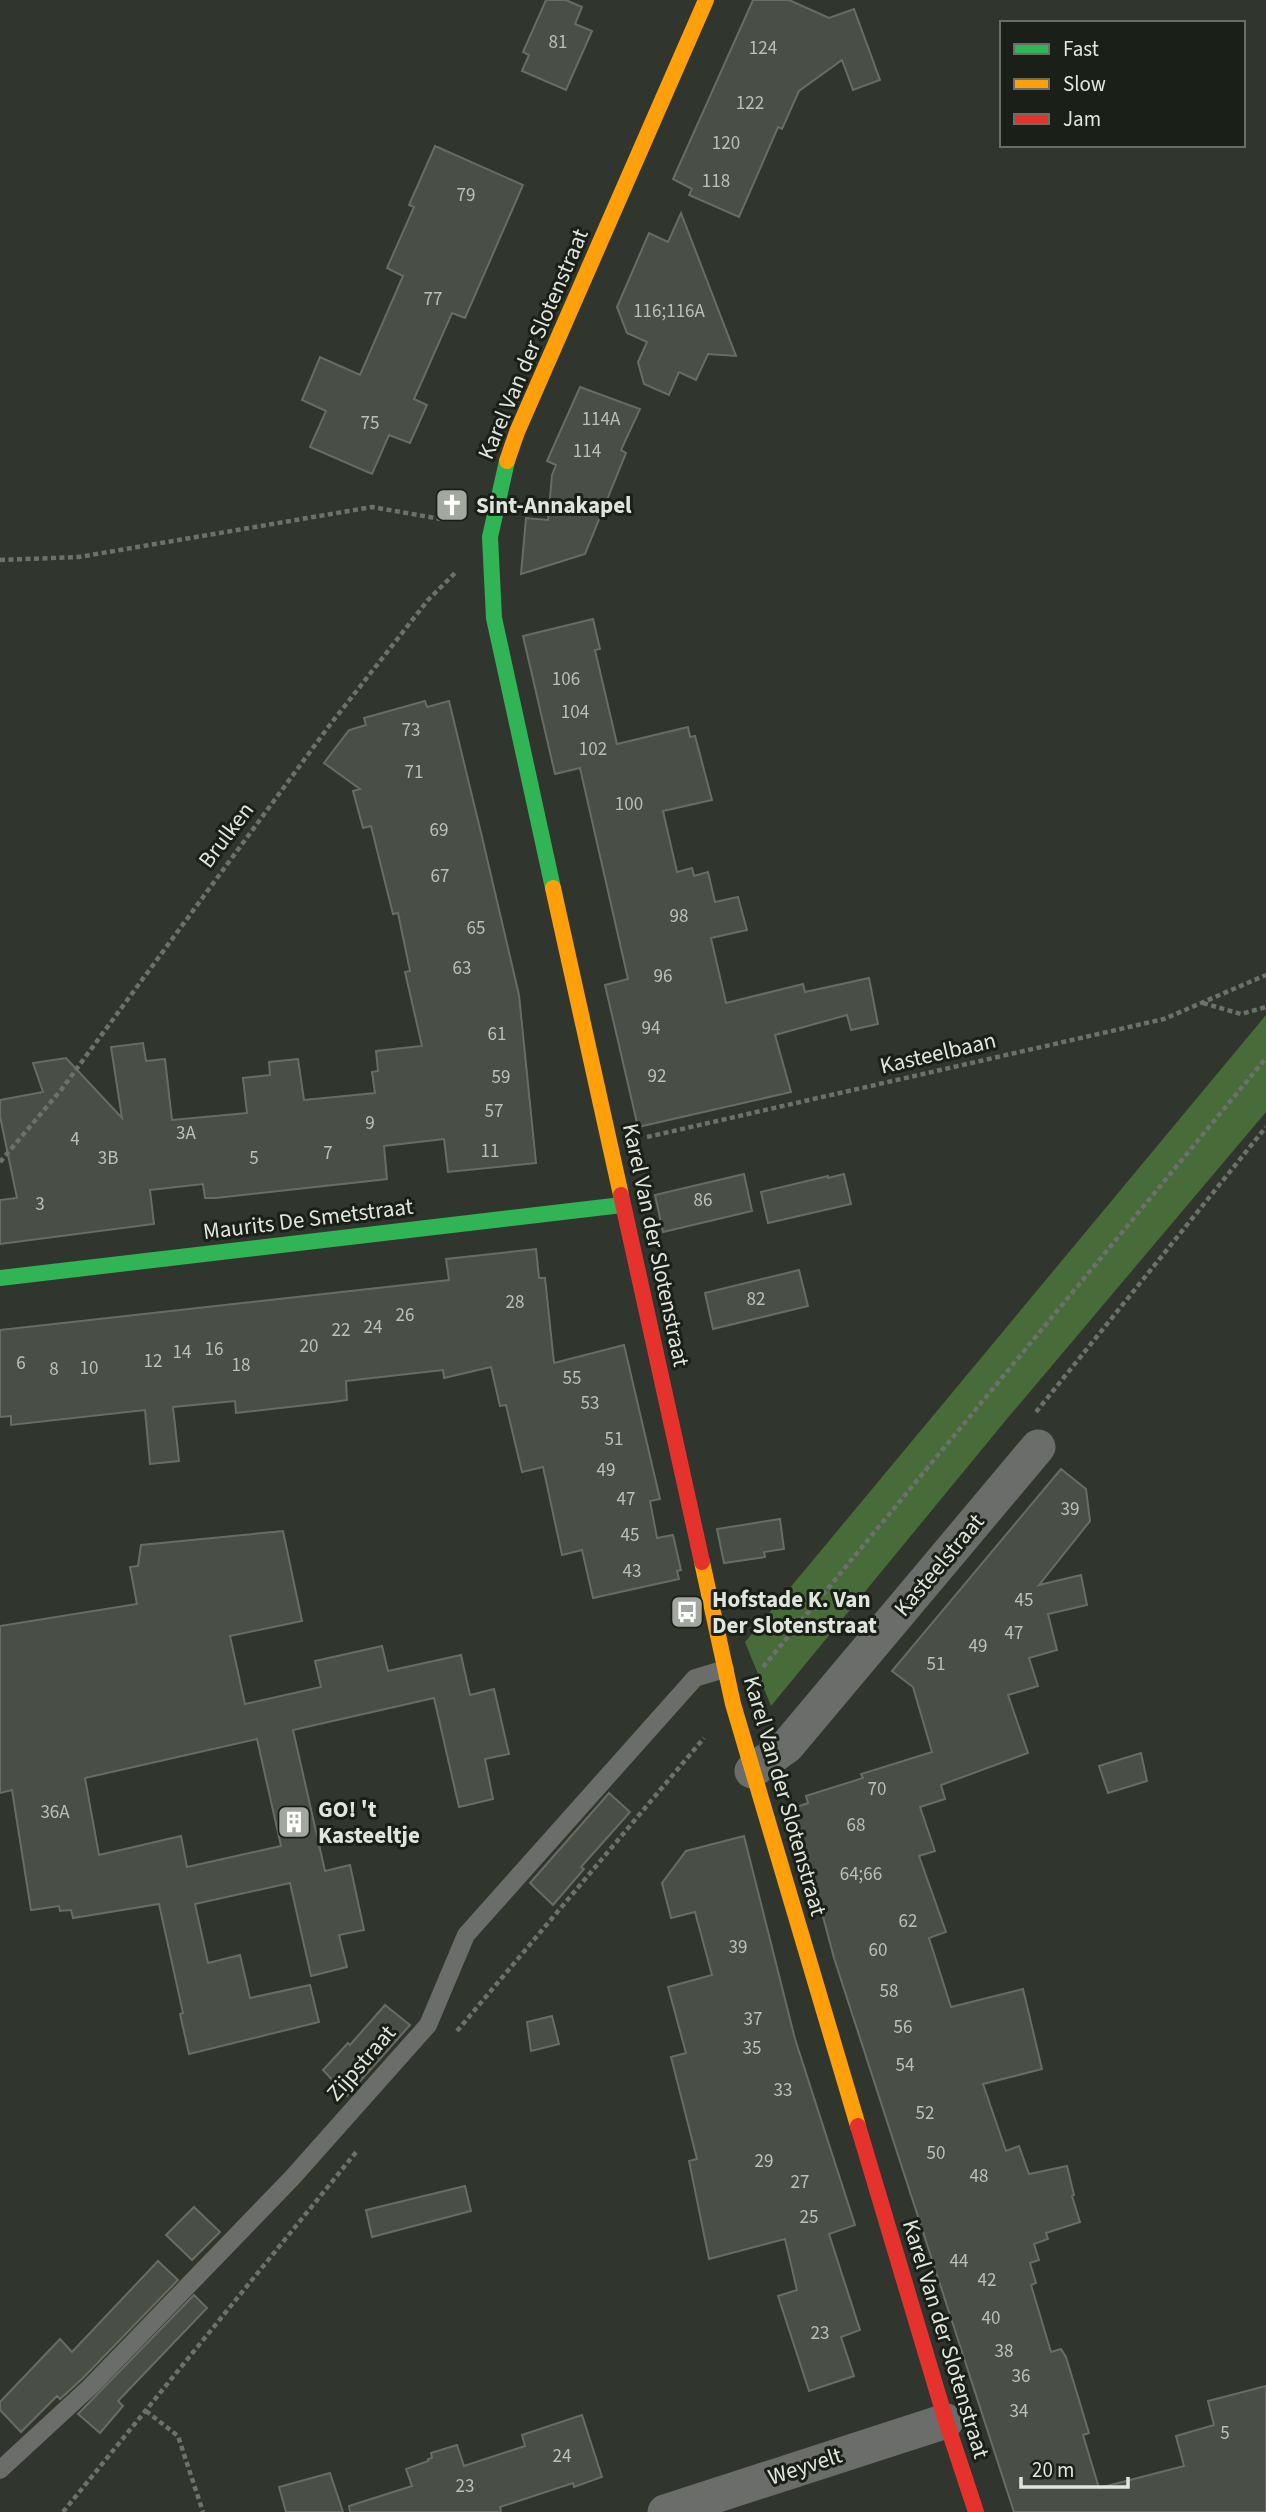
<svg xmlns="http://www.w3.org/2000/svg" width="1266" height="2512" font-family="'Source Sans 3',sans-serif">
  <rect width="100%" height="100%" fill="#30362e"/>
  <path fill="#476b39" d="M1266,1015v97l-260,308 -235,286 -26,-64z"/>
  <path fill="#494e47" stroke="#676c65" stroke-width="2" fill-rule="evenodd" d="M546,0h20l16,7 -7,17 17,7 -26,59 -44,-19 7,-16 -6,-3z
    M753,0h36l40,18 25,-9 26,71 -27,10 -11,-30 -43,31 -17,38 -4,-2 -6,14 -33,76 -50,-22 3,-6 -19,-10z
    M435,146l88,39 -58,133 -13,-5 -38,86 13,6 -17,38 -21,-8 -17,39 -62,-27 16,-36 -24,-11 18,-43 40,18 43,-99 -16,-8 27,-61 -5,-2z
    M681,213l55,143 -28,-2 -12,26 -17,-8 -10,23 -25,-11 -6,-22 9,-20 -20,-9 -10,-26 32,-74 19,9z
    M580,387l60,22 -19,41 5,3 -41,101 -64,20 5,-56 22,2 4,-45 4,-10 -9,-4z
    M593,619l7,30 -5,1 22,94 71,-17 2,10 5,-1 17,64 -49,11 14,61 15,-4 2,8 14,-4 7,30 23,-5 9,33 -36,8 15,65 77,-19 2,8 64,-14 9,46 -27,6 -4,-15 -72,20 16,57 -153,35 -33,-142 23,-6 -48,-211 -25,6 -32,-138z
    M425,701l2,6 22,-6 33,136 37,158 17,168 -88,9 -4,-33 -60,7 3,33 -171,19h-11l-2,-14 -53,6 4,34 -154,20v-44l17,-2 -17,-82v-16l43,-8 -10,-29 33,-5 56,60 -11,-71 32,-4 3,18 19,-2 7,61 75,-7 -4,-35 27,-3 -1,-13 29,-3 6,41 71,-7 -3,-21 6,-1 -2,-20 46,-5 -17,-74 5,-1 -12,-58 -5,1 -22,-88 -8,2 -10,-37 7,-2 -36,-26 25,-33 17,-5 -2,-7z
    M744,1174l8,37 -89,21 -8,-37z
    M844,1174l7,30 -83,19 -7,-31 67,-16v2z
    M536,1249l3,29h6l9,85 70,-18 36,154 -10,2 7,37 16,-3 8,35 -4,1 2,8 -86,19 -11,-48 -20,5 -19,-88 -21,5 -16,-67 -6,1 -9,-39 -47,11 -1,-8 -97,11 1,19 -14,2 -97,11 -1,-12 -62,6 6,54 -29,3 -5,-54 -134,15v-9l-11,1v-87l449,-50 -3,-21z
    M799,1270l9,36 -95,23 -8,-36z
    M1061,1469l25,20 4,32 -51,64 42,-10 6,30 -39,9 9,36 -28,8 9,28 -30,9 20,58 -87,32 4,14 -25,8 15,44 -16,5 27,76 -17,6 22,69 72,-18 19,80 -59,15 23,67 13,-5 10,28 38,-8 7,29 -2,1 8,26 -34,11 2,6 -14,5 5,16 -9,3 6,20 -5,2 20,67 10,-3 5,8 23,76 -6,2 16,53 85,-22 -8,-30 38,-11 -6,-24 58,-15v126h-252l-180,-554 -40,-150 14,-5 -2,-7 57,-18 -2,-4 71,-22 -19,-65 -21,-16z
    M780,1519l4,30 -20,3 1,5 -41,6 -7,-34z
    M283,1531l19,90 -72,15 15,68 76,-17 -6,-26 67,-15 6,25 73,-16 9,40 24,-6 15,65 -24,5 8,40 -34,8 -25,-109 -141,32 32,141 25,-6 14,65 -25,5 8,32 -36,9 -21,-93 -95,21 13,59 32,-8 10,43 60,-13 9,37 -130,32 -9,-40 3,-1 -24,-109 -86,14 -2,-8 -11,1 -1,-5 -28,4 -19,-120 -12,3v-167l137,-22 -7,-37 8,-1 3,-21zM257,1739l24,107 -94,21 -6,-31 -82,19 -14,-77z
    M1141,1753l6,28 -39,12 -9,-27z
    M609,1793l21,19 -49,55 3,2 -31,36 -23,-22z
    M744,1836l51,203 60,186 -26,9 31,96 -19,7 13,39 -45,15 -31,-95 19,-6 -12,-51 -76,20 -20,-98 8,-2 -26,-102 15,-4 -18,-66 44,-12 -17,-63 -24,6 -9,-35 24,-32z
    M385,2005l25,20 -63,71 -24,-26 25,-27 2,2z
    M552,2016l7,28 -28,7 -4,-29z
    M465,2186l6,25 -99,26 -6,-27z
    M194,2207l26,25 -28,28 -26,-25z
    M158,2261l20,19 -95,98 -23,21 -3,-3 -36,36 -21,-22v-8l60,-63 12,13z
    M194,2295l13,13 -89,93 5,5 -23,27 -22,-19z
    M582,2415l20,62 -28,10 -1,-4 -73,24 1,5h-151l-1,-6 63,-20 -6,-17 22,-8v-2l4,-1 -1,-5 26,-8 7,21 61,-20 -3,-11z
    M330,2473l13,39h-57l-7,-25z"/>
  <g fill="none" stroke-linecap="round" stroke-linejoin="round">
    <path stroke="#6d716c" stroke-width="4.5" stroke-dasharray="5 3.5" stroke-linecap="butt" d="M0,560l79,-3 293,-50 69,12h14
      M1203,1003l38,11 25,-7
      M647,1137l517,-118 102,-44
      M0,1162l61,-72 268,-364 99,-126 27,-27
      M1036,1412l230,-285
      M763,1667l503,-609
      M457,2031l247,-293
      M146,2411l32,25 25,76
      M63,2512l294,-361"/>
    <path stroke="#6a6d69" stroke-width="18" d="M0,2470l91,-84 201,-208 136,-153 38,-90 229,-257 30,-9"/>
    <path stroke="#6a6d69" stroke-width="35" d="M752,1771l35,-25 251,-299
      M665,2512l281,-91"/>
    <path stroke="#30b455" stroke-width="16" d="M507,461l-17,76 4,81 59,270
      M0,1278l622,-73"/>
    <path stroke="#ff9f0a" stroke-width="16" d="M507,461l10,-29 189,-432
      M553,888l68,307
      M702,1562l31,142 125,422"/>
    <path stroke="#e5322d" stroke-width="16" d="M621,1195l81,367
      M858,2126l88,295 30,91"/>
  </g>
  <defs>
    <symbol id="church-square" viewBox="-11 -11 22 22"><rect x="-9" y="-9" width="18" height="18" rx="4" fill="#a2a89f" stroke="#1a1f18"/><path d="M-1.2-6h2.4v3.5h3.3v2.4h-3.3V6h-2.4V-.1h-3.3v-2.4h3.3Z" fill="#fff"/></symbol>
    <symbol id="bus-square" viewBox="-11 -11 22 22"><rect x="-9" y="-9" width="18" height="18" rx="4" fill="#a2a89f" stroke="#1a1f18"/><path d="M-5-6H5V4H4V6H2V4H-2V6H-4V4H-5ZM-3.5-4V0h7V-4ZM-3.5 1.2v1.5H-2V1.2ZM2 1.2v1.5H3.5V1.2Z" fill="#fff"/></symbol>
    <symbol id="building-square" viewBox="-11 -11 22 22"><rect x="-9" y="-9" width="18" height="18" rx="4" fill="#a2a89f" stroke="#1a1f18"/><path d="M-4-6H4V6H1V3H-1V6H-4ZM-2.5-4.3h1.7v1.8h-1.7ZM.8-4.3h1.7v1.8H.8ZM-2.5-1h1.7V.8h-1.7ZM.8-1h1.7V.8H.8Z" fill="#fff"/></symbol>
  </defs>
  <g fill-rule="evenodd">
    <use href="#church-square" x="433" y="486" width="38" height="38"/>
    <use href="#bus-square" x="668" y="1593" width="38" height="38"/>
    <use href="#building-square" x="275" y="1803" width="38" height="38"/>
  </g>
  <g text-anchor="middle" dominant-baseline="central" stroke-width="6" stroke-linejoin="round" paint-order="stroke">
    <g font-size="19" fill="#bac0b7">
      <text x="558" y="42">81</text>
      <text x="763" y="48">124</text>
      <text x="750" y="103">122</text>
      <text x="726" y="143">120</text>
      <text x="716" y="181">118</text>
      <text x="466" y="195">79</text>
      <text x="433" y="299">77</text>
      <text x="669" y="311">116;116A</text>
      <text x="601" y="419">114A</text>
      <text x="370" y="423">75</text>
      <text x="587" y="451">114</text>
      <text x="566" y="679">106</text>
      <text x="575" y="712">104</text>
      <text x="411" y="730">73</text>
      <text x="593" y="749">102</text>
      <text x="414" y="772">71</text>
      <text x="629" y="804">100</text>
      <text x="439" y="830">69</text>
      <text x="440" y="876">67</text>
      <text x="679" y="916">98</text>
      <text x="476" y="928">65</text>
      <text x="462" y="968">63</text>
      <text x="663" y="976">96</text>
      <text x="651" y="1028">94</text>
      <text x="497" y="1034">61</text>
      <text x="657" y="1076">92</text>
      <text x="501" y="1077">59</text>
      <text x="494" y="1111">57</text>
      <text x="370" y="1123">9</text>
      <text x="186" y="1133">3A</text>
      <text x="75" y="1139">4</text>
      <text x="490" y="1151">11</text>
      <text x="328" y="1153">7</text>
      <text x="108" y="1158">3B</text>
      <text x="254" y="1158">5</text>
      <text x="703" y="1200">86</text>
      <text x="40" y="1204">3</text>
      <text x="756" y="1299">82</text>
      <text x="515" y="1302">28</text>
      <text x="405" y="1315">26</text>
      <text x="373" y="1327">24</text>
      <text x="341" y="1330">22</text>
      <text x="309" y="1346">20</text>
      <text x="214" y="1349">16</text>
      <text x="182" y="1352">14</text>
      <text x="153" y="1361">12</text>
      <text x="21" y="1363">6</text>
      <text x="241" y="1365">18</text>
      <text x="89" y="1368">10</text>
      <text x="54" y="1369">8</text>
      <text x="572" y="1378">55</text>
      <text x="590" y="1403">53</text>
      <text x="614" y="1439">51</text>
      <text x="606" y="1470">49</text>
      <text x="626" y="1499">47</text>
      <text x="1070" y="1509">39</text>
      <text x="630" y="1535">45</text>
      <text x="632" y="1571">43</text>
      <text x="1024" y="1600">45</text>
      <text x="1014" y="1633">47</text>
      <text x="978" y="1646">49</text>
      <text x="936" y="1664">51</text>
      <text x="877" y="1789">70</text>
      <text x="55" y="1812">36A</text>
      <text x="856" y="1825">68</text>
      <text x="861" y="1874">64;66</text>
      <text x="908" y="1921">62</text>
      <text x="738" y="1947">39</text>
      <text x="878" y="1950">60</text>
      <text x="889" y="1991">58</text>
      <text x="753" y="2019">37</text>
      <text x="903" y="2027">56</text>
      <text x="752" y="2048">35</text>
      <text x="905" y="2065">54</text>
      <text x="783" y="2090">33</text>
      <text x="925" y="2113">52</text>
      <text x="936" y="2153">50</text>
      <text x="764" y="2161">29</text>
      <text x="979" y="2176">48</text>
      <text x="800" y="2182">27</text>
      <text x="809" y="2217">25</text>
      <text x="959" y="2261">44</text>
      <text x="987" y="2280">42</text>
      <text x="991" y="2318">40</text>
      <text x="820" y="2333">23</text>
      <text x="1004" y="2351">38</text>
      <text x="1021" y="2376">36</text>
      <text x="1019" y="2411">34</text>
      <text x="1225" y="2433">5</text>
      <text x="562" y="2456">24</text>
      <text x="465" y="2486">23</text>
    </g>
    <g font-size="23" fill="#dfe6dc" stroke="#1a1f18">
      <text transform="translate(533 344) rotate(-67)">Karel Van der Slotenstraat</text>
      <text transform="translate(226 835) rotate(-53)">Brulken</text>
      <text transform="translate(938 1053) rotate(-13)">Kasteelbaan</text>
      <text transform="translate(308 1219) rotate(-7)">Maurits De Smetstraat</text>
      <text transform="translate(656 1245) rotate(78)">Karel Van der Slotenstraat</text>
      <text transform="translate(939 1565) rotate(-50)">Kasteelstraat</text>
      <text transform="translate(785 1796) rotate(74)">Karel Van der Slotenstraat</text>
      <text transform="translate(361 2063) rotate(-49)">Zijpstraat</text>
      <text transform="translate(946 2339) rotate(73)">Karel Van der Slotenstraat</text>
      <text transform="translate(805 2466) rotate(-18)">Weyvelt</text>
    </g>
    <g font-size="23" font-weight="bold" fill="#dfe6dc" stroke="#1a1f18" text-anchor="start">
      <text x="476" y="505">Sint-Annakapel</text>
      <text x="712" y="1599">Hofstade K. Van<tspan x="712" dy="26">Der Slotenstraat</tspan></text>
      <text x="318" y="1809">GO! 't<tspan x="318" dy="26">Kasteeltje</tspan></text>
    </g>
  </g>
  <rect x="1000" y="21" width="245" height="126" fill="#1a1f18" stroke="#696f66" stroke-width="2"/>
  <rect x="1014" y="44" width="35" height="10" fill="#30b455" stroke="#696f66" stroke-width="2"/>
  <text x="1063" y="56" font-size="21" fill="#dfe6dc">Fast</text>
  <rect x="1014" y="79" width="35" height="10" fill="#ff9f0a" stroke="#696f66" stroke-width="2"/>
  <text x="1063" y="91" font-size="21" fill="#dfe6dc">Slow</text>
  <rect x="1014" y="114" width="35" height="10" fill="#e5322d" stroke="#696f66" stroke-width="2"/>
  <text x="1063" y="126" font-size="21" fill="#dfe6dc">Jam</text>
  <path d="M1021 2477v10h107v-10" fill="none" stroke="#dfe6dc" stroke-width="3.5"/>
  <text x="1032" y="2477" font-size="21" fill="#dfe6dc" stroke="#1a1f18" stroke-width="5" paint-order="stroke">20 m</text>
</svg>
